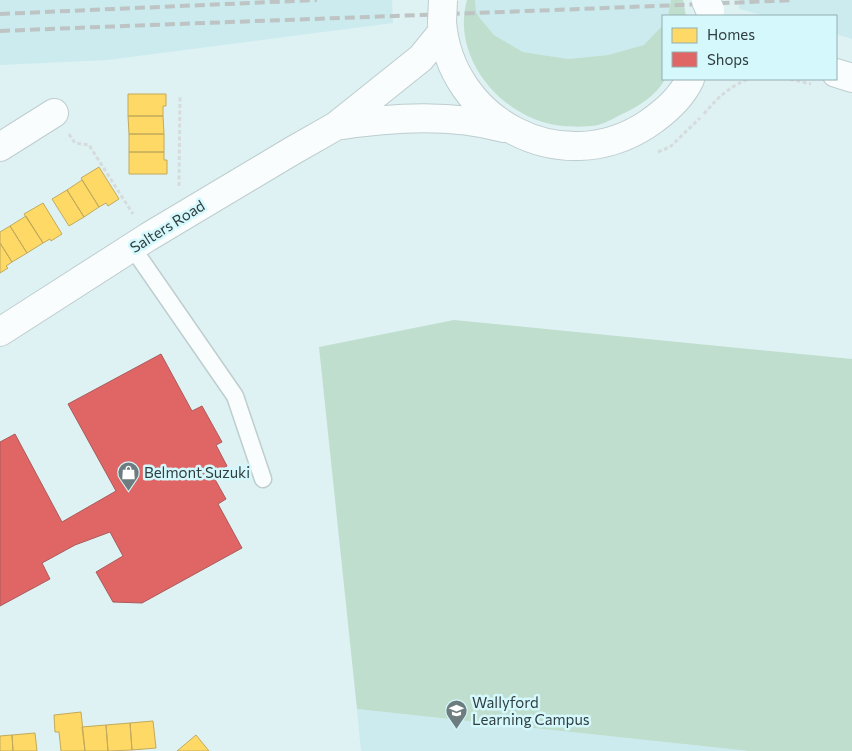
<svg xmlns="http://www.w3.org/2000/svg" width="852" height="751" font-family="Commissioner,sans-serif">
  <rect width="100%" height="100%" fill="#def1f3"/>
  <path fill="#cbebef" d="M0,0h392l1,23 -286,37 -107,5z
    M475,0h196l-3,16h-5v9l-18,20 -37,10 -40,4 -45,-7 -29,-17 -15,-18 -3,-6z
    M739,0h113v39l-16,-5v-18h-70l-27,-7z
    M357,709l392,42h-388z"/>
  <path fill="#bfdecd" d="M467,0h8l1,11 3,6 15,18 29,17 45,7 40,-4 36,-10 19,-20v54h2c-8,16 -27,28 -43,35 -8,4 -16,9 -24,11 -10,2 -25,2 -35,1 -58,-5 -113,-66 -96,-126z
    M671,0h12l3,16h-18z
    M454,320l398,39v392h-103l-392,-42 -38,-362z"/>
  <path fill="#ffd966" stroke="#c1aa5b" d="M128,94h38v12h-3v10h-35z
    M128,116h35l1,18h-35z
    M129,134h35v18h-35z
    M129,152h35v8h3v14h-38z
    M99,167l20,32 -11,7 -2,-3 -7,4 -18,-29z
    M82,180l17,27 -15,10 -17,-27z
    M67,190l17,27 -15,9 -17,-27z
    M43,203l19,31 -11,7 -1,-2 -7,4 -19,-29z
    M26,216l17,27 -16,10 -17,-27z
    M10,226l17,27 -15,9 -12,-19v-11z
    M0,243l12,19 -6,4 2,2 -8,5z
    M81,712l4,39h-24l-2,-19h-4l-1,-17z
    M153,721l3,27 -24,2 -2,-27z
    M130,723l2,27 -24,1 -2,-26z
    M106,725l2,26h-23l-3,-24z
    M35,733l2,18h-24l-1,-16z
    M12,735l1,16h-13v-15z
    M196,735l13,16h-32z"/>
  <path fill="#e06666" stroke="#ab5a5b" d="M161,354l31,57 10,-5 20,36 -6,3 11,21 -15,8 14,25 -8,5 24,44 -100,55 -29,-1 -17,-30 27,-16 -13,-24 -35,13 -33,18 8,16 -50,27v-164l15,-8 47,88 54,-31 -48,-87z"/>
  <g fill="none" stroke-linecap="round" stroke-linejoin="round">
    <defs>
      <path id="lane" d="M132,247l103,149 28,83"/>
      <path id="street" d="M0,147l54,-34"/>
      <path id="primary" d="M442,22c8,99 119,158 204,103 18,-12 35,-26 44,-46
        M836,73l16,5
        M336,126c55,-9 114,-13 168,2
        M0,332l148,-95 144,-86 44,-25 85,-68 22,-27"/>
    </defs>
    <use href="#lane" stroke="#becdcf" stroke-width="19"/>
    <use href="#street" stroke="#becdcf" stroke-width="30"/>
    <use href="#primary" stroke="#becdcf" stroke-width="30"/>
    <path stroke="#d6dcdc" stroke-width="3" stroke-dasharray="4 2.5" stroke-linecap="butt" d="M790,79l21,5
      M704,114c13,-16 25,-27 44,-35
      M69,134l6,9 14,2 44,69
      M658,152l12,-5 30,-29
      M179,186l1,-91"/>
    <use href="#lane" stroke="#fafdfd" stroke-width="16"/>
    <use href="#street" stroke="#fafdfd" stroke-width="28"/>
    <use href="#primary" stroke="#fafdfd" stroke-width="28"/>
    <path stroke="#bec3c3" stroke-width="4" stroke-dasharray="10 5" stroke-linecap="butt" d="M0,14l317,-14
      M0,31c265,-11 530,-19 794,-31"/>
    <defs>
      <path id="primary-bridge" d="M706,1l4,9
        M442,22l1,-22"/>
    </defs>
    <use href="#primary-bridge" stroke="#becdcf" stroke-width="30" stroke-linecap="butt"/>
    <use href="#primary-bridge" stroke="#fafdfd" stroke-width="28"/>
  </g>
  <defs>
    <symbol id="shop-pin" viewBox="-11 -11 22 30"><path d="M0 17L-7.5 6A9.5 9.5 0 1 1 7.5 6Z" fill="#6d7d7f" stroke="#d5f8fc"/><path d="M-5-2.5h2.3a2.7 3.5 0 0 1 5.4 0H5L5.5 6h-11ZM-1.5-2.5h3a1.5 2.3 0 0 0-3 0Z" fill="#fff"/></symbol>
    <symbol id="school-pin" viewBox="-11 -11 22 30"><path d="M0 17L-7.5 6A9.5 9.5 0 1 1 7.5 6Z" fill="#6d7d7f" stroke="#d5f8fc"/><path d="M0-5L7-2L0 1L-7-2ZM-4 1L0 2.5L4 1V4Q0 6-4 4Z" fill="#fff"/></symbol>
  </defs>
  <g fill-rule="evenodd">
    <use href="#shop-pin" x="116" y="460" width="25" height="34"/>
    <use href="#school-pin" x="444" y="698" width="25" height="34"/>
  </g>
  <g text-anchor="middle" dominant-baseline="central" stroke-width="5" stroke-linejoin="round" paint-order="stroke">
    <g font-size="15" fill="#303e40" stroke="#d5f8fc">
      <text transform="translate(167 226) rotate(-32)">Salters Road</text>
    </g>
    <g font-size="15" fill="#303e40" stroke="#d5f8fc" text-anchor="start">
      <text x="144" y="472">Belmont Suzuki</text>
      <text x="472" y="702">Wallyford<tspan x="472" dy="17">Learning Campus</tspan></text>
    </g>
  </g>
  <rect x="662" y="15" width="175" height="65" fill="#d5f8fc" stroke="#93aeb1"/>
  <rect x="672" y="28" width="25" height="15" fill="#ffd966" stroke="#93aeb1"/>
  <text x="707" y="40" font-size="15" fill="#303e40">Homes</text>
  <rect x="672" y="52" width="25" height="15" fill="#e06666" stroke="#93aeb1"/>
  <text x="707" y="65" font-size="15" fill="#303e40">Shops</text>
</svg>
